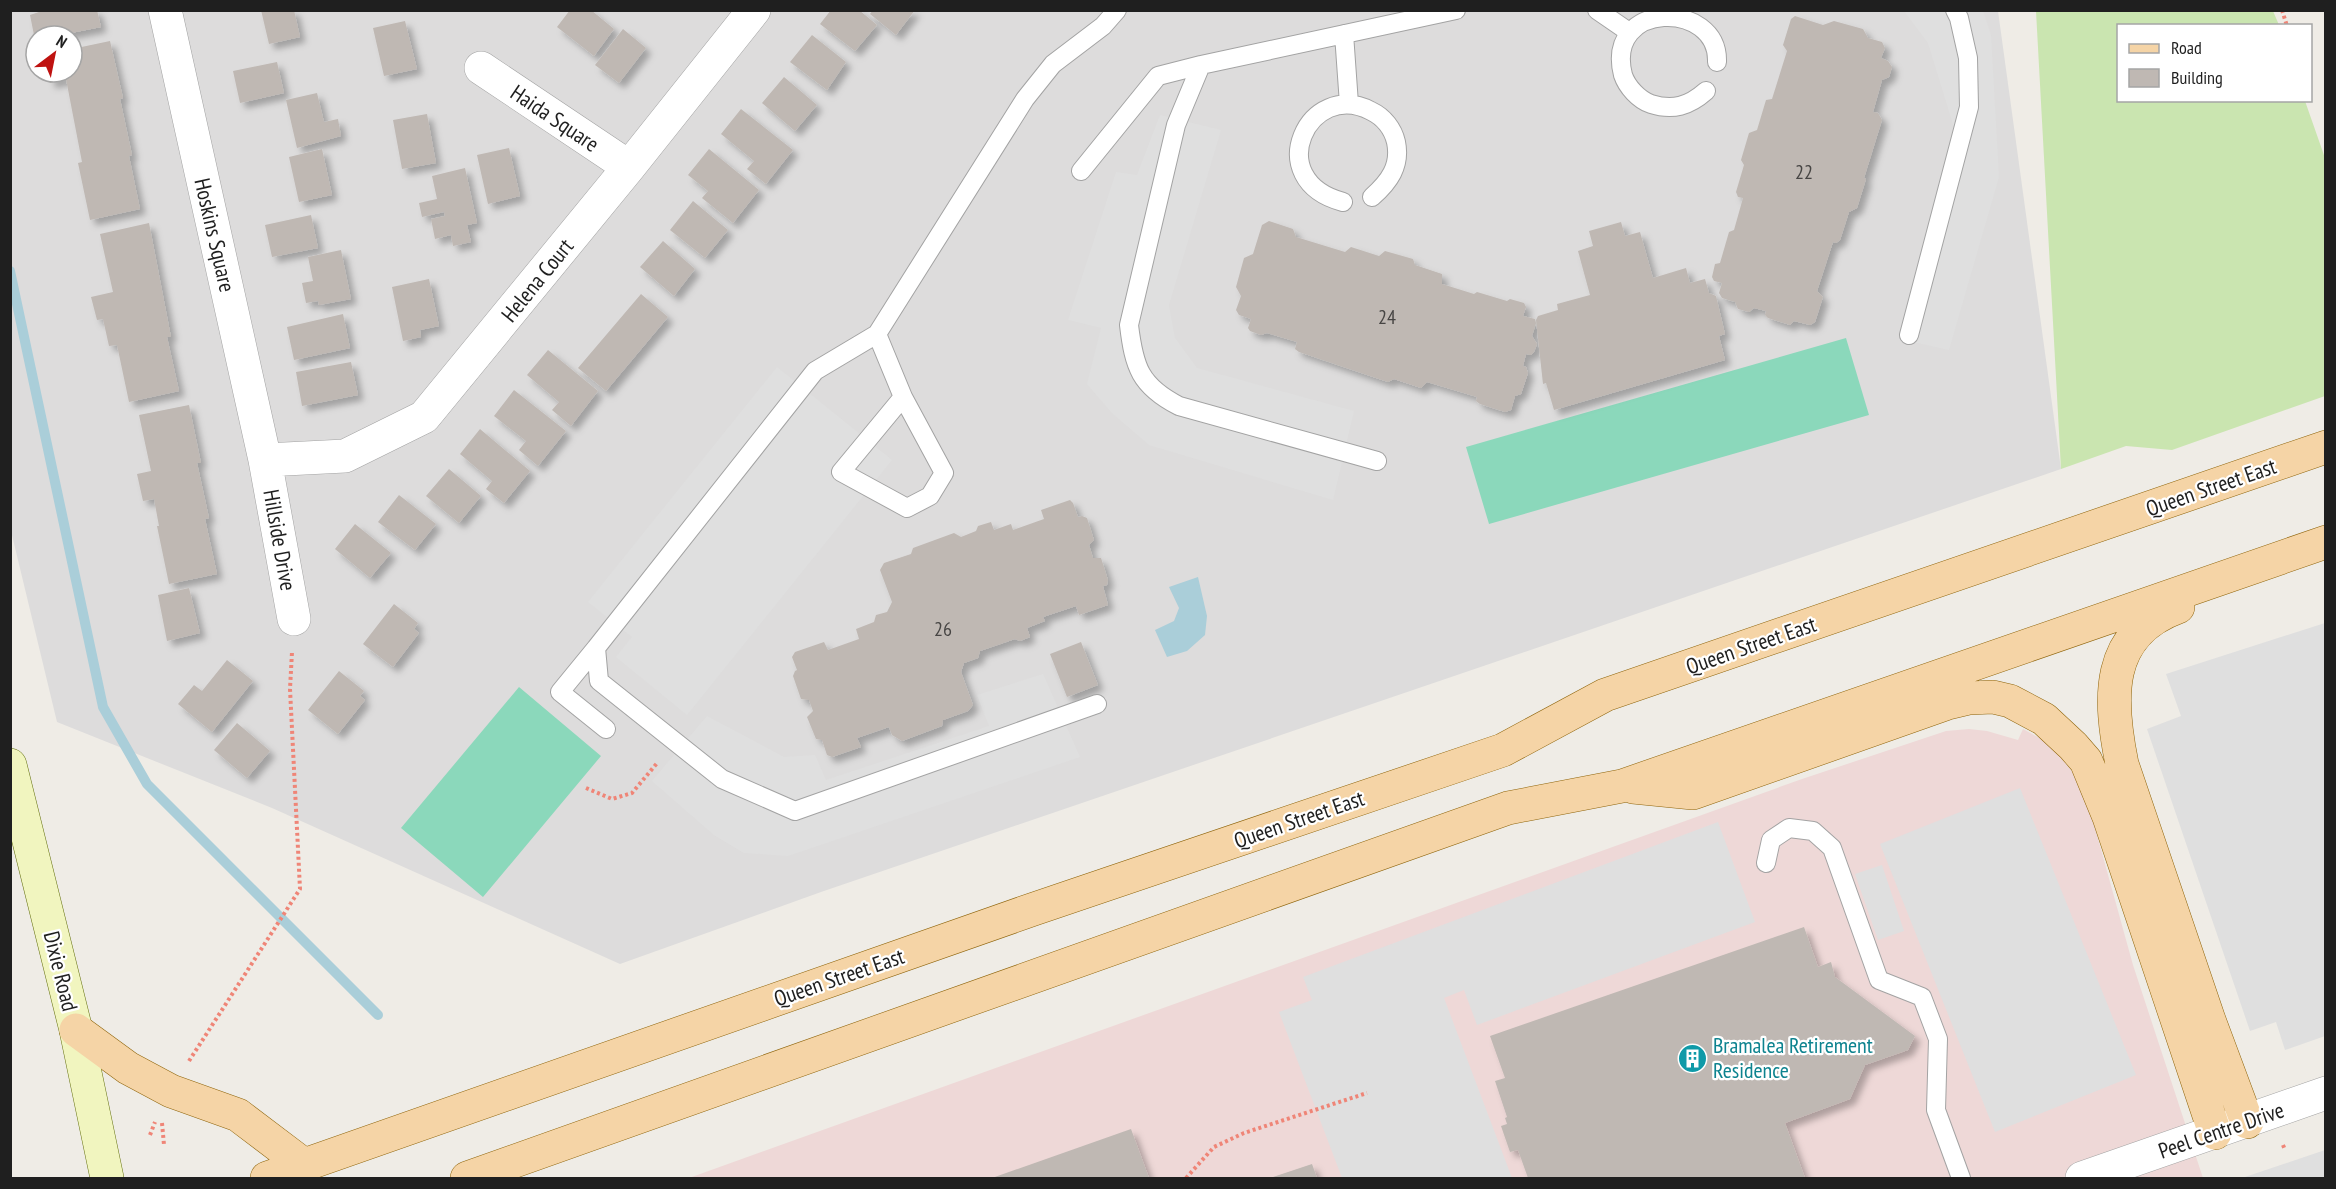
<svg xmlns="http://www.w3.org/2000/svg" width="2336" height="1189" font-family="'PT Sans Narrow',sans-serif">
  <defs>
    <filter id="shadow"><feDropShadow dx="5.5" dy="5.5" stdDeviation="3" flood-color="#0004"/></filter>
  </defs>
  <rect width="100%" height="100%" fill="#efece6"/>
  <path fill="#dddcdc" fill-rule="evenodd" d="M10,11h1988l63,458 -1240,423 -201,72 -348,-156 -215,-86 -46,-191zM36,36h36v36h-36z"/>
  <path fill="#eed8d7" d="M1969,729l18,2 31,9 5,-11 22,12 17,17 14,19 11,22 46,166 70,213h-1514l1113,-399 144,-48z"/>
  <path fill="#cae5b0" d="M2036,11h237l6,14 -161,1v74l187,1 20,57v238l-153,54 -46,-4 -65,23z"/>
  <path fill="#8bd8bb" d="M1846,338l23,77 -380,109 -23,-77z
    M519,687l82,69 -118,141 -82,-69z"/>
  <path fill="#dfdfdf" d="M1904,11h79l8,24 8,142 -50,173 -44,-10 51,-206 -28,-91z
    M1160,115l61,15 -52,175 6,33 22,30 157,43 -21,89 -184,-55 -37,-32 -25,-29 14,-56 -33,-8 48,-148 21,3z
    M777,367l115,93 -205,255 -71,-58 16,-20 -44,-35z
    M2325,623v413l-40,14 -9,-28 -26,9 -103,-302 34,-13 -15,-42z
    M1043,674l37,83 -292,99 -44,-3 -30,-18 -62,-54 55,-65 77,41 31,-2 11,25 163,-54 -12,-31z
    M2020,788l116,287 -141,57 -115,-288z
    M1718,822l37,100 -278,103 -13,-35 -20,8 68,180h-170l-63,-166 33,-12 -9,-23z
    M1882,865l22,66 -26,9 -23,-66z
    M2325,1150v28h-83z"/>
  <path fill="#aaced9" d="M1198,577l9,39 -2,19 -18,16 -20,6 -12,-27 19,-9 5,-13 -10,-21z"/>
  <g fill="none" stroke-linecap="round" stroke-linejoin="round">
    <path stroke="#aaced9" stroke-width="10" d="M10,271l93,436 44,77 231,231"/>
  </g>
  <path fill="#bfb8b3" filter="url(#shadow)" d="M45,10h52l4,17 -45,9h-20l-1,4 -5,-25z
    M261,10h33l6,27 -31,7z
    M570,10h21l23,19 -20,27 -37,-29z
    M831,10h28l18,15 -22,26 -35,-27z
    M873,10h42l-19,25 -26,-21z
    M1795,16l28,9 11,-4 29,8 5,9 14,4 3,6 -4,10 7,3 4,6 -3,10 -7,3 -9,32 5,1 4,7 -18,58 2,1 -9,29 -8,4 -9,28 -4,3 -3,-1 -16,49 6,6 -8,25 -5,3 -16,-4 -4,4 -22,-7 -3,-3 1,-4 -12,-3 -5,4 -11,-3 -3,-7 -13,-4 -3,-5 3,-10 -8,-2 -2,-4 3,-13 5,-1 9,-31 5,-2 9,-32 -5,-1 -2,-5 8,-27 -3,-5 8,-27 8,-3 9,-30 6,-1 15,-48 -4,-6 8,-26z
    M405,21l12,48 -33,7 -11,-48z
    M623,29l23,19 -27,35 -24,-18z
    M812,35l34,27 -19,28 -37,-28z
    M110,41l13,57 -3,1 12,56 -3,1 11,53 -50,11 -12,-57 4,-1 -16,-83 -16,4 -2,-11h24v-23z
    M277,62l7,31 -44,10 -7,-32z
    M784,77l33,28 -22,26 -33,-28z
    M317,93l7,29 14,-3 3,17 -44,12 -11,-48z
    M741,109l52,41 -27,34 -19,-15 7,-8 -33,-27z
    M427,114l9,49 -34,6 -9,-49z
    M509,148l11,48 -32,8 -11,-49z
    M322,149l10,46 -33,7 -10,-45z
    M709,149l50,41 -26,33 -31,-25 6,-7 -20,-16z
    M465,168l12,55 -10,2 4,17 -18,4 -2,-11 -16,4 -4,-20 14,-3 -1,-4 -22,5 -3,-14 18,-4 -5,-23z
    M693,201l35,29 -23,28 -35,-28z
    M311,215l7,33 -46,9 -7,-32z
    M1269,221l24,8 3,8 49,15 6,-5 28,9 6,-5 28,8 2,6 27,9v10l32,10 3,-2 30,9 3,-2 14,4 2,4 -3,9 12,3 1,4 -4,13 5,8 -3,8 -3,3 -5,-1 -3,12 3,1 2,6 -7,21 -6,2 -4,14 -6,2 -25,-8 -4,-3 1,-4 -50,-15 -6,6 -27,-9 -6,3 -89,-30 -4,-3 2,-7 -30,-9 -6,2 -11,-4 -2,-3 3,-9 -12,-4 -3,-5 5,-14 -5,-9 8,-29 9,-4 9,-29z
    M1621,222l4,14 15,-4 13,46 33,-10 4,15 15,-4 4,14 7,3 9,38 -6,2 6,24 -171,50 -8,-27 -3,1 -7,-64 2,-4 20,-6 -1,-6 33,-9 -12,-44 15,-5 -4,-15z
    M149,223l22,114h-4l12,54 -50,11 -12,-57 -8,1 -6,-27 -6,1 -6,-23 22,-5 -13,-58z
    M663,241l32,28 -21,27 -34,-29z
    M341,250l10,49 -32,6 -1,-4 -12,2 -4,-20 11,-2 -5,-24z
    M429,279l10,47 -19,4 1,7 -18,4 -11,-54z
    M641,294l27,23 -62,74 -28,-23z
    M343,314l7,34 -56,12 -7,-33z
    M548,350l50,41 -27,35 -19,-16 7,-8 -32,-27z
    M351,362l7,33 -56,11 -6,-34z
    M514,390l52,41 -28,35 -19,-16 7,-9 -32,-25z
    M189,405l12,58h-4l12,55 -4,1 12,55 -48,10 -12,-58h2l-5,-27 -11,2 -6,-27 14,-3 -12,-56z
    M480,429l50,42 -26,32 -18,-14 6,-8 -32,-27z
    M449,469l32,27 -22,27 -33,-27z
    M399,495l37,29 -21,26 -37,-28z
    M1070,500l3,3 5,14 4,-1 5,2 7,22 -5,5 4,13h8l7,22 -1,5 -4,1 5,19 -29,10 -3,-9 -33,11 2,4 -18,7 3,9 -10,4 -5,-2 -35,12 -2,7 -14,5 -3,9 12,33 -5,6 -25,9 -1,6 -40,15 -10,-6 -3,-8 -32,11 4,9 -29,10 -5,-2 -5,-15 -6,-1 -9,-22 6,-6 -4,-11 -8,-1 -8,-23 2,-5 2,-1 -5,-13 3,-5 29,-10 4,8 31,-11 -3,-10 18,-7 2,-7 11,-3 5,-10 -12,-32 4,-7 27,-9 2,-6 41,-15 7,4 15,-6 2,-5 13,-4 3,8 17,-6 2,6 31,-11 -3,-9z
    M355,524l36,29 -21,25 -35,-29z
    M189,588l11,45 -33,8 -9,-46z
    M394,604l24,19 -4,6 5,4 -26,34 -30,-23z
    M1081,642l17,43 -31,12 -17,-43z
    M227,660l26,21 -41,51 -34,-28 16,-19 8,6z
    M339,671l25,20 -4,5 5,4 -27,34 -30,-24z
    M237,723l33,28 -23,27 -33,-28z
    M1804,927l14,40 13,-5 4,15 80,59 -7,14 -43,15 -15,34 -65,24 20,55h-277l-10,-28 -8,2 -9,-26 6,-2 -2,-6 2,-1 -12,-36 10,-3 -15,-42z
    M1131,1129l18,49h-157z
    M1312,1164l5,14h-47z"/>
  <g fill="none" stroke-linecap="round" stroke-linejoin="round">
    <defs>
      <path id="lane" d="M1597,10l32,22
        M1344,34l5,70
        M1706,91c-17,15 -33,20 -55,13 -12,-4 -24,-17 -28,-29 -19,-75 96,-75 94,-13
        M1081,171l77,-95 43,-11
        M1343,202c-83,-22 -34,-124 28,-91 13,6 22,18 25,31 5,24 -7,40 -24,55
        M877,334l26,63 41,76 -14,23 -23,12 -66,-36 62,-75
        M1909,335l60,-228 -1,-49 -9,-40 -4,-8
        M1377,461l-198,-55c-39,-20 -45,-39 -50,-81l47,-200 25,-60 255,-55
        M596,648l-36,44 46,37
        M1097,704l-302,107 -73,-32 -123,-98 -3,-33 219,-277 62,-37 148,-235 28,-35 50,-38 14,-16
        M1766,863l5,-23 18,-12 24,3 19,17 47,132 43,17 16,42 -2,71 25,68"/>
      <path id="street" d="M165,10l100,450 29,159
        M481,68l148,99
        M265,460l80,-4 79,-39 205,-250 125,-157
        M2082,1178l244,-85"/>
      <path id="secondary" d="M10,765l66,265 31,148"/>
      <path id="primary" d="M2178,607c-74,27 -69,93 -56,157l87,256 38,102
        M1633,787l60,6 255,-90 21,-5 24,-1 17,4 34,18 29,27 13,15 23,56 106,316
        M76,1030l52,38 43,23 67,24 66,50
        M267,1178l767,-269 469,-159 102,-55 721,-248
        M467,1178l1041,-370 114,-22 704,-244"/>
    </defs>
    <use href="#lane" stroke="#a3a3a3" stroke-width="20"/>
    <use href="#street" stroke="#a3a3a3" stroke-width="34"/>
    <use href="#secondary" stroke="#636f0e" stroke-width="34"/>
    <use href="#primary" stroke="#8f650c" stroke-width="34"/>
    <path stroke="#ef8577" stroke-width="4" stroke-dasharray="3 3" stroke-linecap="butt" d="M2282,10l5,16
      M586,788l26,11 20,-6 26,-31
      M189,1061l111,-172 -10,-200 2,-37
      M162,1123l2,22
      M150,1135l5,-13
      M2283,1145l2,5
      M1186,1178l28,-31 30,-14 123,-40"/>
    <use href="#lane" stroke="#fff" stroke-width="18"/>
    <use href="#street" stroke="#fff" stroke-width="33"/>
    <use href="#secondary" stroke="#f1f5bf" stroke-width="33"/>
    <use href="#primary" stroke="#f5d4a6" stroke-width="33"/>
  </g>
  <defs>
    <symbol id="building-disc" viewBox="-11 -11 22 22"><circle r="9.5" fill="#0f9aa8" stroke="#fff"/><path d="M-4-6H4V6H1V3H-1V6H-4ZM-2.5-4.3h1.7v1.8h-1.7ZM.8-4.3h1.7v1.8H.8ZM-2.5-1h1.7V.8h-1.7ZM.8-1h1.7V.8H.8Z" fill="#fff"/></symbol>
  </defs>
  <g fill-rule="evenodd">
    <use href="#building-disc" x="1676" y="1042" width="33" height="33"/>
  </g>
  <g text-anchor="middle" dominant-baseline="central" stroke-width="4.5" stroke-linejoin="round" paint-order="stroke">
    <g font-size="20" fill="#474544">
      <text x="1804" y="172">22</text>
      <text x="1387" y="317">24</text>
      <text x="943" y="629">26</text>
    </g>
    <g font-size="22" fill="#1f1f1f" stroke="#fff">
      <text transform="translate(555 118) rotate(34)">Haida Square</text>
      <text transform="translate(215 235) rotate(77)">Hoskins Square</text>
      <text transform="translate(537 280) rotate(-51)">Helena Court</text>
      <text transform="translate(2211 487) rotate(-19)">Queen Street East</text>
      <text transform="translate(280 540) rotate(80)">Hillside Drive</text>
      <text transform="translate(1751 645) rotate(-19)">Queen Street East</text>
      <text transform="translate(1299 819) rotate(-19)">Queen Street East</text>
      <text transform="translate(61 971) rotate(76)">Dixie Road</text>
      <text transform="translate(839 977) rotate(-19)">Queen Street East</text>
      <text transform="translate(2221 1130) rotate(-19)">Peel Centre Drive</text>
    </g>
    <g font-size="22" fill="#0d838f" stroke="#fff" text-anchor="start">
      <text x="1713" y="1045">Bramalea Retirement<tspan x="1713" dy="25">Residence</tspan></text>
    </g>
  </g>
  <rect width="2336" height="1189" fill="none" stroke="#1f1f1f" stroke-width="24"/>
  <rect x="2117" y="24" width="195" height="78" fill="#ffffff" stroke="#a5a5a5" stroke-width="1.5"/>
  <rect x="2129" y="44" width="30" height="9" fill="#f5d4a6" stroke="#a5a5a5" stroke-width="1.5"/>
  <text x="2171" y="54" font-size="18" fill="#1f1f1f">Road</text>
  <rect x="2129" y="69" width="30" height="18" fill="#bfb8b3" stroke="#a5a5a5" stroke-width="1.5"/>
  <text x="2171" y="84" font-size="18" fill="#1f1f1f">Building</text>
  <g transform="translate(54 54) rotate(32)"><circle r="28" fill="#ffffff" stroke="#a5a5a5" stroke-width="1.5"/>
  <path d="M0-4.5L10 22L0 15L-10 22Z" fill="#bf1210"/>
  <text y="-9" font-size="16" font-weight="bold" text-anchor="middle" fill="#1f1f1f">N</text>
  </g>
</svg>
